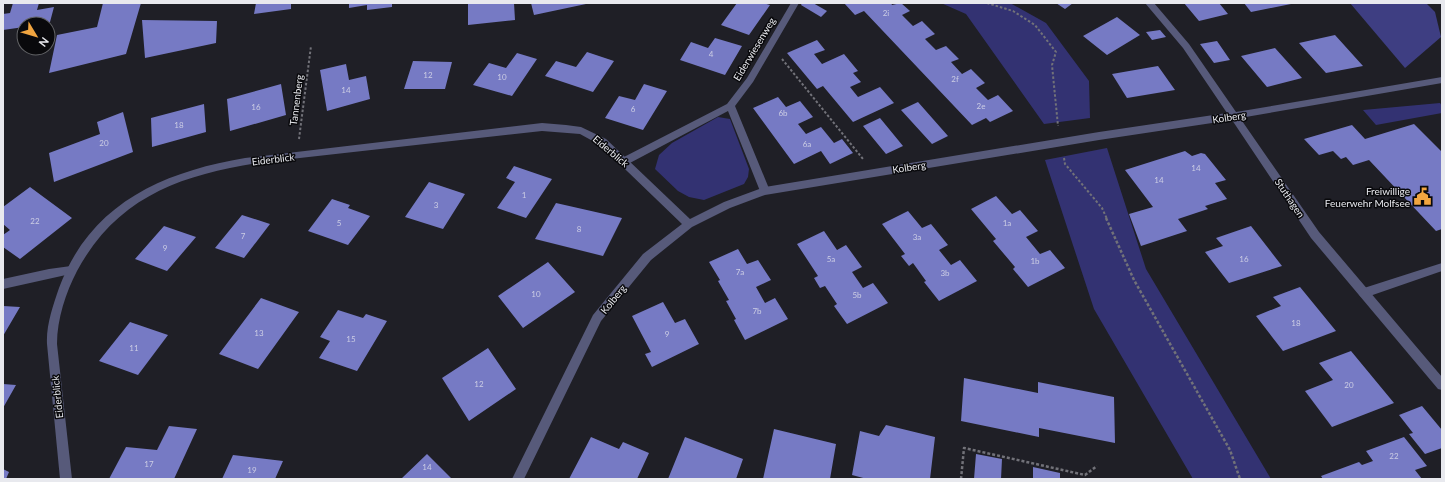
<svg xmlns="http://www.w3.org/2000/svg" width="1445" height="482" font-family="Lato,sans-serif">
  <rect width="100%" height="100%" fill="#1f1f26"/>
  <path fill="#333272" d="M941,3h69l36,20 43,58 1,37 -46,6 -78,-110z
    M1440,103l2,3v7l-66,12 -13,-15z
    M718,117l12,2 19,50 -1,8 -4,7 -40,16 -15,-3 -11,-6 -23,-22 4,-14 13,-12z
    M1107,148l39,121 125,210h-78l-99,-170 -49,-149z"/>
  <path fill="#3e3e82" d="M1350,3h76l9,9 6,25 -36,31z"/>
  <path fill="#767ac4" d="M13,3h26l-2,7 17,-3 -4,15 -26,2v3l-21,3v-16l7,-1z
    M103,3h38l-15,51 -77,19 8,-38 40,-8z
    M256,3h35v6l-37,5z
    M349,3h43v4l-25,3v-5l-18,3z
    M468,3h46l1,17 -47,5z
    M531,3h55v1l-52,11z
    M737,3h26l7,2 -21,30 -28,-10z
    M802,3h11l14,8 -6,6 -20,-12z
    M844,3h47l1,2 9,-2 9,8 -8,4 11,11 9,-5 13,13 -10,5 11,11 10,-4 13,13 -8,3 11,12 9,-5 14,14 -9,5 12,12 10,-5 15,16 -23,11 -4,-4 -14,7 -108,-114 -9,4z
    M1056,3h17l-8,6z
    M1184,3h35l9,11 -29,7z
    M1244,3h46l1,1 -40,8z
    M1117,17l23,18 -33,20 -24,-19z
    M142,20l75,1 -1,22 -71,15z
    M1160,30l6,7 -14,3 -6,-8z
    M1335,35l28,31 -37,7 -27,-30z
    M715,38l27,8 -17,29 -45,-15 11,-18 17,6z
    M817,40l8,10 -11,4 8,10 22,-10 14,17 -5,2 8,9 -11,5 8,10 22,-10 14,16 -41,19 -30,-36 -6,3 -30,-36z
    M1217,41l13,19 -16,3 -14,-19z
    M1275,48l27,30 -35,9 -26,-31z
    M587,52l27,9 -21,31 -48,-16 11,-15 20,6z
    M517,53l20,6 -25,37 -39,-11 16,-22 17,5z
    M413,61l39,1 -7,27h-41z
    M346,64l3,16 17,-4 4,23 -43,12 -7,-41z
    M1158,66l17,24 -48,8 -15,-24z
    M281,84l5,31 -56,16 -3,-32z
    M644,84l23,7 -24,39 -38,-12 14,-22 16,4z
    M778,97l8,10 14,-6 13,16 -15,7 8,10 15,-7 13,16 8,-4 11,14 -23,11 -9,-13 -27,13 -41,-56z
    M918,102l30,34 -16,8 -31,-34z
    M204,104l2,28 -54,15 -1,-29z
    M123,112l10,40 -79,30 -5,-29 51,-19 -3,-12z
    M880,118l23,28 -17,8 -23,-28z
    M1414,124l28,28v77l-6,2 -67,-71 -16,5 -7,-8 -5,2 -8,-8 -14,4 -15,-16 48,-14 13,14z
    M1185,151l7,5 9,-3 4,1 21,26 -11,3 12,16 -22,7 3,3 -30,10 9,12 -46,15 -12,-32 24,-7 -28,-37z
    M514,166l38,13 -26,39 -29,-10 18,-26 -9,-4z
    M429,182l36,12 -22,35 -38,-12z
    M30,187l42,31 -52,41 -17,-12v-12l7,-5 -7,-6v-17z
    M996,196l16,18 8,-4 18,21 -12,6 14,17 10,-4 15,18 -37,19 -15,-18 2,-2 -22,-26 3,-2 -25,-30z
    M332,199l18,6 -2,3 22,8 -22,29 -40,-14z
    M556,203l66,15 -19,38 -68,-17z
    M908,211l14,17 9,-4 17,21 -9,5 12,15 9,-5 17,21 -38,20 -15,-19 2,-1 -13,-18 -4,3 -8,-10 4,-2 -23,-30z
    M242,215l28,9 -26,34 -29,-10z
    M164,226l32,11 -29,34 -32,-12z
    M1251,226l31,40 -53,17 -24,-31 18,-6 -7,-8z
    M824,231l13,19 9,-5 16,22 -10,5 11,16 10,-5 15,20 -41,21 -13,-18 3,-2 -12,-18 -5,2 -6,-10 4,-2 -21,-32z
    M738,249l9,15 11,-4 13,20 -15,7 9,16 10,-5 13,21 -43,21 -11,-20 2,-1 -10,-18 3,-1 -11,-19 2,-1 -11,-18z
    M548,262l27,30 -52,36 -25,-32z
    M1300,287l36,44 -53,20 -27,-35 25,-10 -8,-9z
    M261,298l38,14 -41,57 -39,-15z
    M663,302l12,21 10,-4 14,25 -47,23 -7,-13 6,-2 -19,-36z
    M3,306l17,1 -17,29z
    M338,310l25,8 3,-4 21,7 -30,50 -38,-13 11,-17 -10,-4z
    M130,322l38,13 -30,40 -39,-14z
    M488,348l28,41 -47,32 -27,-43z
    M1351,351l43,52 -62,24 -27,-36 28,-11 -14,-17z
    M964,378l74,15v-11l76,15 1,46 -76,-15v9l-78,-16z
    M3,384l13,1 -13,23z
    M1422,406l20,24v18l-17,6 -16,-20 4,-1 -14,-18z
    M886,425l49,12 -5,42h-63l-15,-4 8,-44 19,5z
    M169,426l28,3 -23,50h-65l17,-32 31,3z
    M774,429l62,15 -6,35h-67z
    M591,437l28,12 4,-7 26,11 -12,26h-68z
    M685,437l58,22 -7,20h-68z
    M1404,437l23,29 -12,4 7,9h-99l-2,-3 38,-14 3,3 11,-4 -7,-10z
    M427,454l25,25h-51z
    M976,454l26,5 -1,20h-27z
    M233,455l50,6 -8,18h-53z
    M1033,467l27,6v6h-27z
    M3,469l6,3 -3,7h-3z"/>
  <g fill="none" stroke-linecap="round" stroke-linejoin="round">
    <path stroke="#727279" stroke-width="2" stroke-dasharray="2.5 2" stroke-linecap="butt" d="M987,3l26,8 22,14 21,27 -4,13 6,61
      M782,59l81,100
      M299,139l12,-93
      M1064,158l1,6 37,44 5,11"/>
    <path stroke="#727279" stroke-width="2.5" stroke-dasharray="3 2" stroke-linecap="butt" d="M1106,218l28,62 96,170 10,29
      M961,479l3,-31 121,27 12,-9"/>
    <path fill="#575a7a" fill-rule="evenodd" d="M791,3h8l-46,79 -18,24 35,85 -2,3h-6l-2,-3 -32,-80 -100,53h-6l-2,-3 2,-3 105,-54 20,-26z
      M1442,263v8l-78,27 -4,-2 -1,-3 1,-3 4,-2z
      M71,266l4,1 1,3 -1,3 -72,16v-10l46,-10z"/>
    <path fill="#575a7a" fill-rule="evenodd" d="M1145,3h9l35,41 47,68 206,-35v6l-202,35 79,114 123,145v13l-4,-1 -127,-151 -79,-118 -133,20 -334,55 -35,13 -38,19 -41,33 -50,61 -77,158h-12l81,-164 50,-61 39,-30 -82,-79 -20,-11 -38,-3 -278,31c-80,12 -146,33 -187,109 -11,21 -20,48 -20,73l15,135h-12l-13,-135c-1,-19 6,-38 12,-56 31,-84 103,-116 186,-130l297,-35 24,2 15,2 25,12 84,80 34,-17 41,-15 334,-55 128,-19 -44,-65z"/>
  </g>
  <defs>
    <symbol id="civic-bare" viewBox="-9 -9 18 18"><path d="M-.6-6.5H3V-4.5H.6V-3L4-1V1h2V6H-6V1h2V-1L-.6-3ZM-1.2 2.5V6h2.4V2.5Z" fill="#f1a540" stroke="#09090c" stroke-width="2.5" paint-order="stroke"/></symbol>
  </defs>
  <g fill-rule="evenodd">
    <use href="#civic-bare" x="1410" y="184" width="25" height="25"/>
  </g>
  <g text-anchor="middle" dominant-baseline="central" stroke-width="3" stroke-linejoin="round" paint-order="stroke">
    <g font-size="8" fill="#cccde4">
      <text x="886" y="13">2i</text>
      <text x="711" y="54">4</text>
      <text x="428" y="75">12</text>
      <text x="502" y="77">10</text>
      <text x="955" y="79">2f</text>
      <text x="346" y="90">14</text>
      <text x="981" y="106">2e</text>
      <text x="256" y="107">16</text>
      <text x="633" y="109">6</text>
      <text x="783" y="113">6b</text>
      <text x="179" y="125">18</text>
      <text x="104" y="143">20</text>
      <text x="807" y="144">6a</text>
      <text x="1196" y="168">14</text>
      <text x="1159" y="180">14</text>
      <text x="524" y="195">1</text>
      <text x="436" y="205">3</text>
      <text x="35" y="221">22</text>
      <text x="339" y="223">5</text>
      <text x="1007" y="223">1a</text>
      <text x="579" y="229">8</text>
      <text x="243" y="236">7</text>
      <text x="917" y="237">3a</text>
      <text x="165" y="248">9</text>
      <text x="831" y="259">5a</text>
      <text x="1244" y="259">16</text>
      <text x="1035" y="261">1b</text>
      <text x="740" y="272">7a</text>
      <text x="945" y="273">3b</text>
      <text x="536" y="294">10</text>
      <text x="857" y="295">5b</text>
      <text x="757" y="311">7b</text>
      <text x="1296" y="323">18</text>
      <text x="259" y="333">13</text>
      <text x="667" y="334">9</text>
      <text x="351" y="339">15</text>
      <text x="134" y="348">11</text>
      <text x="479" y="384">12</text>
      <text x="1349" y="385">20</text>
      <text x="1394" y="456">22</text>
      <text x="149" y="464">17</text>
      <text x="427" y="467">14</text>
      <text x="252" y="470">19</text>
    </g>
    <g font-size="10" fill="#e8e9ee" stroke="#09090c">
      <text transform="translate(754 49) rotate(-59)">Eiderwiesenweg</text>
      <text transform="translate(296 100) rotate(-83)">Tannenberg</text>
      <text transform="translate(1229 117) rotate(-9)">Kolberg</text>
      <text transform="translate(611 151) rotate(40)">Eiderblick</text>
      <text transform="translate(273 159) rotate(-7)">Eiderblick</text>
      <text transform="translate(909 167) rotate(-9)">Kolberg</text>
      <text transform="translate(1290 198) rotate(56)">Stuthagen</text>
      <text transform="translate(613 299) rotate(-51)">Kolberg</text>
      <text transform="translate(57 397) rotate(-96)">Eiderblick</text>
    </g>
    <g font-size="10" fill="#e8e9ee" stroke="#09090c" text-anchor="end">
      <text x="1410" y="191">Freiwillige<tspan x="1410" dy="12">Feuerwehr Molfsee</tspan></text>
    </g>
  </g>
  <rect width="1445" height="482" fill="none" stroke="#e8e9ee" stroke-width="8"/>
  <g transform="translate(36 36) rotate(128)"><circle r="19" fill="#09090c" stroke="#626366"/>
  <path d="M0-3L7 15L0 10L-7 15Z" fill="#f1a540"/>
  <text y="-6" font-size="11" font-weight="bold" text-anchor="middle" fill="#e8e9ee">N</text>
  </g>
</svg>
